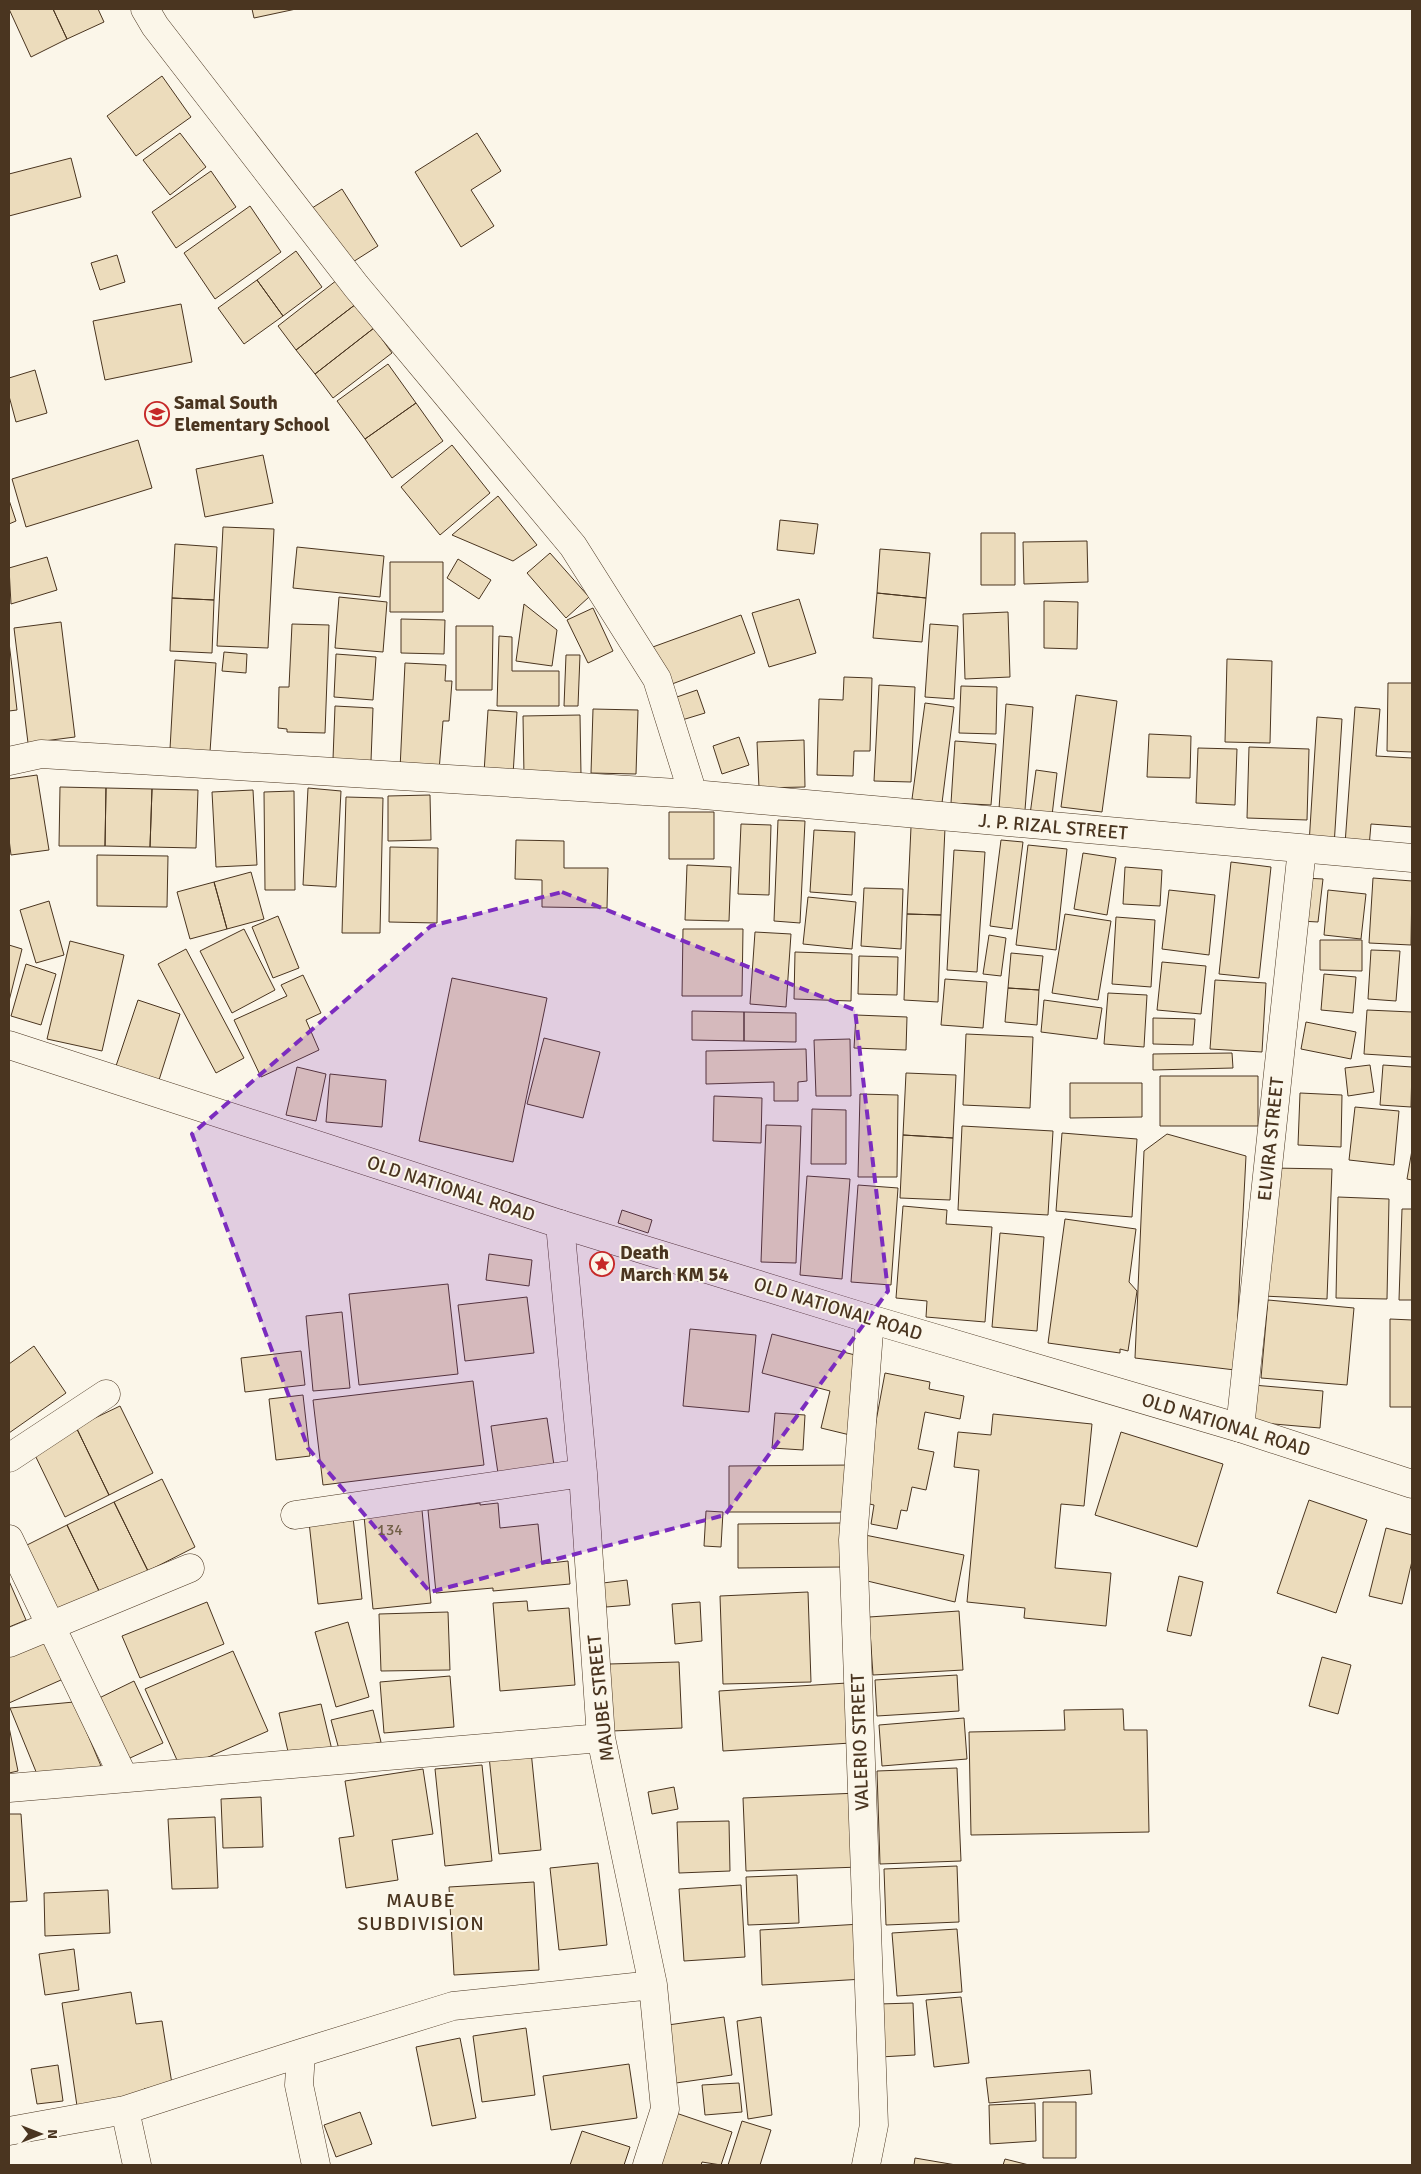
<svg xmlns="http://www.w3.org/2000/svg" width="1421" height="2174" font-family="Signika,sans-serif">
  <rect width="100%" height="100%" fill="#fbf6e9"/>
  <path fill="#ecdcbc" stroke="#4a3520" d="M9,9h44l14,30 -36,18z
    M53,9h45l6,13 -37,17z
    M252,9h44l-42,9z
    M162,76l29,41 -55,39 -29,-40z
    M180,133l26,34 -36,28 -27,-35z
    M477,133l24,38 -30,19 23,36 -33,21 -46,-75z
    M71,158l10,39 -72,19v-42z
    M211,171l25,36 -60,41 -24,-36z
    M342,189l36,57 -33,21 -36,-57z
    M250,206l31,46 -66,47 -31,-46z
    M296,251l26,36 -39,29 -26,-36z
    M117,255l8,27 -25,8 -9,-27z
    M257,280l26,36 -39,28 -26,-36z
    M337,280l19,24 -60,46 -18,-24z
    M181,304l11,58 -87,18 -12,-59z
    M356,304l18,24 -59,46 -19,-24z
    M374,328l18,25 -59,45 -18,-24z
    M388,364l28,39 -51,36 -28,-38z
    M35,370l12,43 -31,9 -7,-26v-18z
    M416,403l27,38 -51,37 -27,-39z
    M138,440l14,48 -126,39 -14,-48z
    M452,445l38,48 -50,42 -39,-48z
    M263,455l10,48 -68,14 -9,-48z
    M498,496l39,49 -24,16 -61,-26z
    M9,500l7,21 -7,3z
    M780,520l38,4 -4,30 -37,-4z
    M223,527l51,2 -6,119 -51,-2z
    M981,533h34v52h-34z
    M1087,541l1,41 -64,2 -1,-42z
    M175,544l42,3 -3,53 -42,-2z
    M297,547l87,9 -4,41 -87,-9z
    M880,549l50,4 -4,45 -49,-5z
    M550,553l39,44 -23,21 -39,-45z
    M47,557l10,33 -46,14 -2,-36z
    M458,559l33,21 -12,19 -32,-21z
    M390,562h53v50h-53z
    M877,593l49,5 -4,44 -49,-4z
    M339,597l48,5 -4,50 -48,-4z
    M172,598l42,2 -2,53 -42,-2z
    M799,599l17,54 -47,14 -17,-54z
    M1044,601l34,1 -1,47 -33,-1z
    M524,604l33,26 -5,36 -36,-5z
    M593,608l20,43 -25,12 -21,-43z
    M1008,612l2,65 -45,2 -2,-65z
    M741,615l14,38 -91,34 -14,-39z
    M401,619l44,1 -1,34 -43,-1z
    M61,622l14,115 -47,6 -14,-115z
    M292,624l37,1 -4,108 -38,-1v-3l-9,-1 1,-41h10z
    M930,624l28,2 -4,73 -29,-2z
    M456,626h37l-1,64h-36z
    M499,636l13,1v34h47v35h-62z
    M9,642l8,68 -8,1z
    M224,652l23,2 -1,19 -24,-2z
    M336,654l40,3 -3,43 -39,-3z
    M566,655h14l-2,51h-14z
    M1227,659l45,2 -2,82 -45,-1z
    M175,660l41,3 -6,89 -40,-3z
    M405,663l41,2 -1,16h7l-3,40h-6l-4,50 -39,-2z
    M844,677l28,1 -2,73h-16l-1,25 -36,-1 2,-76 24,1z
    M1388,683h24v69l-25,-1z
    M879,685l36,2 -4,95 -37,-1z
    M961,686l36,1 -1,47 -37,-1z
    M697,690l8,23 -23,7 -8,-22z
    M1076,695l41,6 -15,111 -41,-5z
    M925,703l29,4 -12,96 -30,-4z
    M1006,704l27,3 -8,103 -26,-1z
    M335,706l38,2 -2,53 -38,-2z
    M1355,707l25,2 -4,47 36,2v69l-41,-3 -2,23 -24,-3z
    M593,709l45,1 -2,64 -45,-1z
    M488,710l29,2 -4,63 -29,-2z
    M580,715l1,60 -57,1 -1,-60z
    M1317,717l25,2 -8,127 -25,-2z
    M1149,734l42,2 -1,42 -43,-1z
    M739,737l10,28 -27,9 -9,-28z
    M804,740l1,47 -46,1 -2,-46z
    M955,741l41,3 -5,61 -40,-2z
    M1249,747l60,2 -2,71 -60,-2z
    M1198,748l39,1 -2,56 -39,-2z
    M1036,770l21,3 -6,51 -22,-2z
    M37,775l12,75 -38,5 -2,-16v-60z
    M60,787l46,1 -1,58h-46z
    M106,788l46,1 -2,58 -45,-1z
    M308,788l33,3 -5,96 -33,-2z
    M152,789l46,1 -2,58 -46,-1z
    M253,790l4,75 -41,2 -4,-75z
    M294,791l1,99h-30l-1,-98z
    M430,795l1,45 -43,1v-45z
    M346,797l37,1 -3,135h-38z
    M669,812h45v47h-45z
    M778,820l27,1 -5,102 -26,-2z
    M741,824l30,1 -2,70 -31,-1z
    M911,827l34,1 -4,87 -34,-1z
    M814,830l41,2 -3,63 -42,-3z
    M516,840l48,1v27h44l-1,40 -65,-1v-27l-27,-1z
    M1001,840l22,2 -11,87 -22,-3z
    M1028,845l39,4 -11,101 -40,-5z
    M390,847l48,1 -1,75 -48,-1z
    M954,850l31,2 -8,120 -30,-2z
    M1083,853l33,5 -9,57 -33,-6z
    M97,855l71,1 -1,51 -70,-1z
    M1231,862l40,5 -12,111 -40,-4z
    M687,865l44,2 -2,54 -44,-1z
    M1125,867l37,3 -2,36 -37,-2z
    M251,872l13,47 -37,10 -13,-47z
    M1304,878l19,1 -5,43 -18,-1z
    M1373,878l39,3 -1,64 -42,-2z
    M214,882l13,47 -37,10 -13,-47z
    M864,888l39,1 -2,60 -40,-3z
    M1169,890l46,5 -6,60 -47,-6z
    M1328,890l38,4 -5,45 -37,-4z
    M808,897l48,5 -4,47 -49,-5z
    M49,901l15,54 -28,8 -16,-53z
    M907,914l34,1 -3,87 -34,-2z
    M1065,914l46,7 -13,79 -46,-7z
    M278,916l21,52 -26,10 -21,-51z
    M1116,917l39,3 -4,67 -39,-3z
    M244,929l31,61 -43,23 -32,-62z
    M683,929h60l-1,67h-60z
    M755,932l36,2 -5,73 -36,-3z
    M989,935l17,3 -5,38 -18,-2z
    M1320,940h42v31l-42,-1z
    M70,941l54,14 -22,96 -55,-12z
    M9,945l13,4 -13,52z
    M186,949l58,109 -28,15 -58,-109z
    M1371,950l29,1 -4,50 -28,-2z
    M795,952l57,2 -1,47 -57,-2z
    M1011,953l32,3 -4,34 -31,-2z
    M859,956l39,1 -1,38 -39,-1z
    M1162,962l44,4 -5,48 -44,-4z
    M26,964l30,10 -15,51 -30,-9z
    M1324,974l32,3 -3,36 -32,-3z
    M303,975l18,38 -15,7 13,30 -58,27 -27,-57 53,-24 -6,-11z
    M452,978l95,20 -34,164 -94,-21z
    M945,979l42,3 -4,46 -42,-3z
    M1215,980l51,3 -4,69 -52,-3z
    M1008,988l31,2 -2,35 -32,-3z
    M1108,993l39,2 -3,52 -40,-3z
    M138,1000l42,14 -21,66 -43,-14z
    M1044,1000l58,8 -5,31 -56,-7z
    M1367,1010l45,2v45l-48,-3z
    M692,1011l52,1v29l-52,-1z
    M744,1012l52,1v29l-52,-1z
    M856,1015l51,2 -1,33 -52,-2z
    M1153,1018l42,1 -2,26 -40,-1z
    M1306,1022l50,10 -5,27 -50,-10z
    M966,1034l67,3 -3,71 -67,-3z
    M544,1038l56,14 -17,66 -56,-14z
    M850,1039l1,57h-35l-2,-56z
    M806,1049l1,32 -9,1v19h-24v-19l-68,2v-33z
    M1232,1053l1,15 -80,2v-16z
    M1370,1065l4,27 -26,4 -3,-28z
    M1383,1065l29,2 -1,40 -31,-2z
    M297,1067l29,7 -10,47 -30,-6z
    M906,1073l50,2 -3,63 -50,-3z
    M330,1074l56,6 -4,47 -56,-5z
    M1160,1076h98v50h-98z
    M1070,1083h72v34l-72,1z
    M1300,1093l42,2 -1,52 -43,-2z
    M860,1094l38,1 -1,82h-39z
    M714,1096l48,2 -1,45 -48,-2z
    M1355,1107l44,4 -5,54 -45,-5z
    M812,1109l34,1v54h-35z
    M766,1125l35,1 -5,137 -35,-1z
    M962,1126l91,5 -5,84 -90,-5z
    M1062,1133l75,6 -5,78 -76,-6z
    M1167,1134l79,22 -11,214 -100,-12 9,-207z
    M903,1135l50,3 -3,62 -50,-2z
    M1412,1150v30l-5,-1z
    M1271,1168l61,1 -5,130 -64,-3z
    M807,1176l43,3 -8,100 -42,-4z
    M858,1185l40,3 -7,97 -40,-3z
    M1338,1197l51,2 -2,100 -51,-1z
    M903,1206l44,4 -1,14 46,3 -7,95 -59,-5 1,-16 -31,-3z
    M1402,1209h10v91h-13z
    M622,1210l30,10 -4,13 -30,-10z
    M1065,1219l71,10 -7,53 8,9 -9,60 -8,-2v4l-72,-10z
    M1000,1233l44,4 -7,94 -45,-4z
    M489,1254l43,6 -3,26 -43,-6z
    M448,1284l10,90 -99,11 -10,-91z
    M527,1297l7,56 -69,8 -7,-56z
    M1268,1300l86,8 -7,77 -86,-7z
    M342,1312l8,76 -37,3 -7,-75z
    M1390,1319l22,1v87h-22z
    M690,1329l66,6 -7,77 -66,-6z
    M772,1334l91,23 -13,78 -29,-7 9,-37 -68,-18z
    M34,1346l32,47 -57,40v-69z
    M301,1351l4,34 -60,7 -4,-34z
    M885,1373l45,9 -1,7 35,7 -4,23 -35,-7 -7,37 16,3 -8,38 -14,-3 -5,24 -6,-1 -4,19 -26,-5 3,-19 -13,-3z
    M473,1381l11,84 -161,20 -10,-85z
    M1253,1385l70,6 -3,37 -69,-6z
    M303,1395l7,61 -34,4 -7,-61z
    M120,1406l33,67 -44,22 -33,-68z
    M775,1413l30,2 -2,35 -31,-2z
    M993,1414l99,10 -8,82 -23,-2 -6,64 56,5 -5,53 -82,-8 1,-10 -58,-6 12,-132 -25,-3 4,-35 33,3z
    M547,1418l8,54 -56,8 -8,-54z
    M76,1427l33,68 -44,22 -33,-68z
    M1121,1432l102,32 -26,83 -102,-32z
    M853,1465l1,47h-125v-46z
    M162,1479l33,68 -47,24 -34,-69z
    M1309,1500l58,20 -31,93 -59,-20z
    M114,1502l34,69 -47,24 -34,-70z
    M480,1503v2l18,-2 2,25 38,-4 4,40 26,-3 2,23 -77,7v-3l-57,5 -8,-83z
    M422,1510l9,93 -58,6 -9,-93z
    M706,1511l17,1 -2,35 -17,-1z
    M353,1517l9,82 -44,5 -9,-82z
    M842,1523l1,44 -105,1v-44z
    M67,1525l34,70 -48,23 -34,-69z
    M1386,1528l26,7v26l-10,43 -33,-8z
    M865,1535l99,20 -9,47 -96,-23z
    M1179,1576l24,6 -12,54 -24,-5z
    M627,1580l3,25 -24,2 -3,-24z
    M9,1581l17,39 -17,7z
    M808,1592l3,90 -88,2 -3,-88z
    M527,1601l1,10 41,-3 6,77 -75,6 -7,-88z
    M207,1602l17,42 -84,34 -18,-42z
    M700,1602l2,39 -27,3 -3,-40z
    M959,1611l4,59 -90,5 -4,-58z
    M448,1612l2,58 -69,1 -2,-57z
    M348,1622l21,75 -33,10 -21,-75z
    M51,1634l19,42 -61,27v-49z
    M233,1651l35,80 -87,38 -36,-80z
    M1322,1657l29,8 -13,49 -29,-8z
    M679,1662l3,66 -70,3 -3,-67z
    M957,1675l2,36 -82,5 -2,-36z
    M450,1676l4,51 -70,6 -4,-51z
    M134,1681l29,62 -44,20 -28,-61z
    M847,1683l4,60 -128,8 -4,-60z
    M74,1702l27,64 -62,13 -29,-71z
    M321,1704l11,46 -42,10 -11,-47z
    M1123,1709l1,21h23l2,102 -178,3 -2,-103 96,-2 -1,-20z
    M373,1710l8,32 -41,11 -9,-33z
    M964,1718l3,41 -85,7 -3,-41z
    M9,1727l9,44 -9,2z
    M531,1751l10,99 -42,4 -10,-98z
    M482,1765l10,96 -47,5 -10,-97z
    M957,1768l4,93 -81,3 -3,-93z
    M423,1769l10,65 -41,6 6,40 -52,8 -7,-50 15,-2 -9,-55z
    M674,1787l4,22 -26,5 -4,-22z
    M858,1793l2,74 -114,4 -3,-73z
    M261,1797l2,50 -40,1 -2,-49z
    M9,1814h12l6,87 -18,1z
    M215,1817l3,71 -46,1 -4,-70z
    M729,1821l1,50 -51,2 -2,-51z
    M598,1863l9,82 -48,5 -9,-82z
    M957,1866l2,56 -73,3 -2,-56z
    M797,1875l2,48 -51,2 -2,-48z
    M534,1882l5,88 -85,5 -5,-88z
    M741,1885l4,72 -61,4 -5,-72z
    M108,1890l2,43 -65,3 -1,-43z
    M861,1924l3,55 -102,6 -2,-55z
    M957,1929l5,63 -65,4 -5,-63z
    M74,1949l5,41 -34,5 -6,-41z
    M131,1992l5,32 26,-3 10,63 -28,5 1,6 -68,11 -15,-103z
    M961,1997l8,66 -35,4 -8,-67z
    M913,2003l2,52 -35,2 -1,-53z
    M724,2017l8,58 -56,8 -8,-58z
    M761,2017l11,98 -24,4 -11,-98z
    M526,2028l9,67 -53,7 -9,-66z
    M460,2038l16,80 -44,8 -16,-79z
    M629,2064l8,54 -86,12 -8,-54z
    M58,2065l5,36 -26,3 -6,-35z
    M1090,2070l2,24 -103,9 -3,-25z
    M739,2083l3,29 -37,3 -3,-30z
    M1043,2102h33v56h-33z
    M1035,2103l1,38 -46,3 -1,-39z
    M670,2111l62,21 -11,33 -19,-3 -1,3h-47z
    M360,2112l12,32 -36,13 -12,-32z
    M742,2121l29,9 -11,35h-32z
    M582,2131l48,16 -6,18h-54z
    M915,2158l41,7h-42z
    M1005,2159l24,6h-26z"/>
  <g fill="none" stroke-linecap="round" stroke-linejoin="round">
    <defs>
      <path id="minor" d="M560,1224l23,249 18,265 52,247 12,124 -18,56
        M1240,1428l62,-579
        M9,1458l97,-64
        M295,1515l288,-42
        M9,1539l115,239
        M9,1643l181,-75
        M9,1788l592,-50
        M301,2053l-2,32 17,80
        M125,2110l12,55
        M9,2131l116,-21 176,-57 152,-47 200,-21
        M866,2165l8,-40 -21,-585 17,-221"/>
      <path id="tertiary" d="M145,9l10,17 201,260 217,260 84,133 36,115
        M9,761l32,-7 652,40 719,64"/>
      <path id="secondary" d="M9,1045l551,179 310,95 370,109 172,56"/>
    </defs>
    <use href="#minor" stroke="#4a3520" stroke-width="29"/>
    <use href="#tertiary" stroke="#4a3520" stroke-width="29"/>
    <use href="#secondary" stroke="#4a3520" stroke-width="29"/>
    <use href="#minor" stroke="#fbf6e9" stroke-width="28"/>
    <use href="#tertiary" stroke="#fbf6e9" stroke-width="28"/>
    <use href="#secondary" stroke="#fbf6e9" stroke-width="28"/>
  </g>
  <path fill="#7b2cbf" fill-opacity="0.2" stroke="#7b2cbf" stroke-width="4" stroke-dasharray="10 6" stroke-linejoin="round" d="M562,892l293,118 33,281 -163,224 -295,77 -122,-144 -116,-314 239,-208z"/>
  <defs>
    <symbol id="school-ring" viewBox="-11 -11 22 22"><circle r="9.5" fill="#fbf6e9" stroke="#c62828" stroke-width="1.5"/><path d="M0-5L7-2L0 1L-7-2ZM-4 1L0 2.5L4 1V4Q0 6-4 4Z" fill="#c62828"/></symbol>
    <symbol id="sight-ring" viewBox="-11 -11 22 22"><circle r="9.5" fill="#fbf6e9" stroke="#c62828" stroke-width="1.5"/><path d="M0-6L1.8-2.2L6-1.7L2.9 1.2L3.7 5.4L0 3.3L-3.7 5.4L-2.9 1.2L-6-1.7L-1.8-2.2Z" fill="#c62828"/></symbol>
  </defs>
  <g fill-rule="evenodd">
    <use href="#school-ring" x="143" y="400" width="28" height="28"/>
    <use href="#sight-ring" x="588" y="1250" width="28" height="28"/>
  </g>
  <g text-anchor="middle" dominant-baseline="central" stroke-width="4" stroke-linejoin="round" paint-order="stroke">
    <g font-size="16" fill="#725f47">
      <text x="390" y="1530">134</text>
    </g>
    <g font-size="19" font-weight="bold" fill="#4a3520" stroke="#fbf6e9" text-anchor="start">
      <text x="174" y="403">Samal South<tspan x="174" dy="22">Elementary School</tspan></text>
      <text x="620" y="1253">Death<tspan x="620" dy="22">March KM 54</tspan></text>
    </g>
    <g font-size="19" fill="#4a3520" stroke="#fbf6e9">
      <text transform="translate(1053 827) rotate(5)">J. P. RIZAL STREET</text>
      <text transform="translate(1271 1139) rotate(-84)">ELVIRA STREET</text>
      <text transform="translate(451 1189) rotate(18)">OLD NATIONAL ROAD</text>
      <text transform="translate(838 1309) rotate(17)">OLD NATIONAL ROAD</text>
      <text transform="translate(1226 1425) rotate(17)">OLD NATIONAL ROAD</text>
      <text transform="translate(601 1698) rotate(-96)">MAUBE STREET</text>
      <text transform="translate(860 1742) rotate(-92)">VALERIO STREET</text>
    </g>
    <g font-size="20" letter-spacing="1" fill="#4a3520" stroke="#fbf6e9">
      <text x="421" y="1900">MAUBE<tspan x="421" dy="23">SUBDIVISION</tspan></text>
    </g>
  </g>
  <rect width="1421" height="2174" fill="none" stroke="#4a3520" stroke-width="20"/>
  <g transform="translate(40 2134) rotate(90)" stroke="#fbf6e9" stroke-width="4" paint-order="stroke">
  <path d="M0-4L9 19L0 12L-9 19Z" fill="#4a3520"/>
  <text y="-8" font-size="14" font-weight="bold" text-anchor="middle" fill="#4a3520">N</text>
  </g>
</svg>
